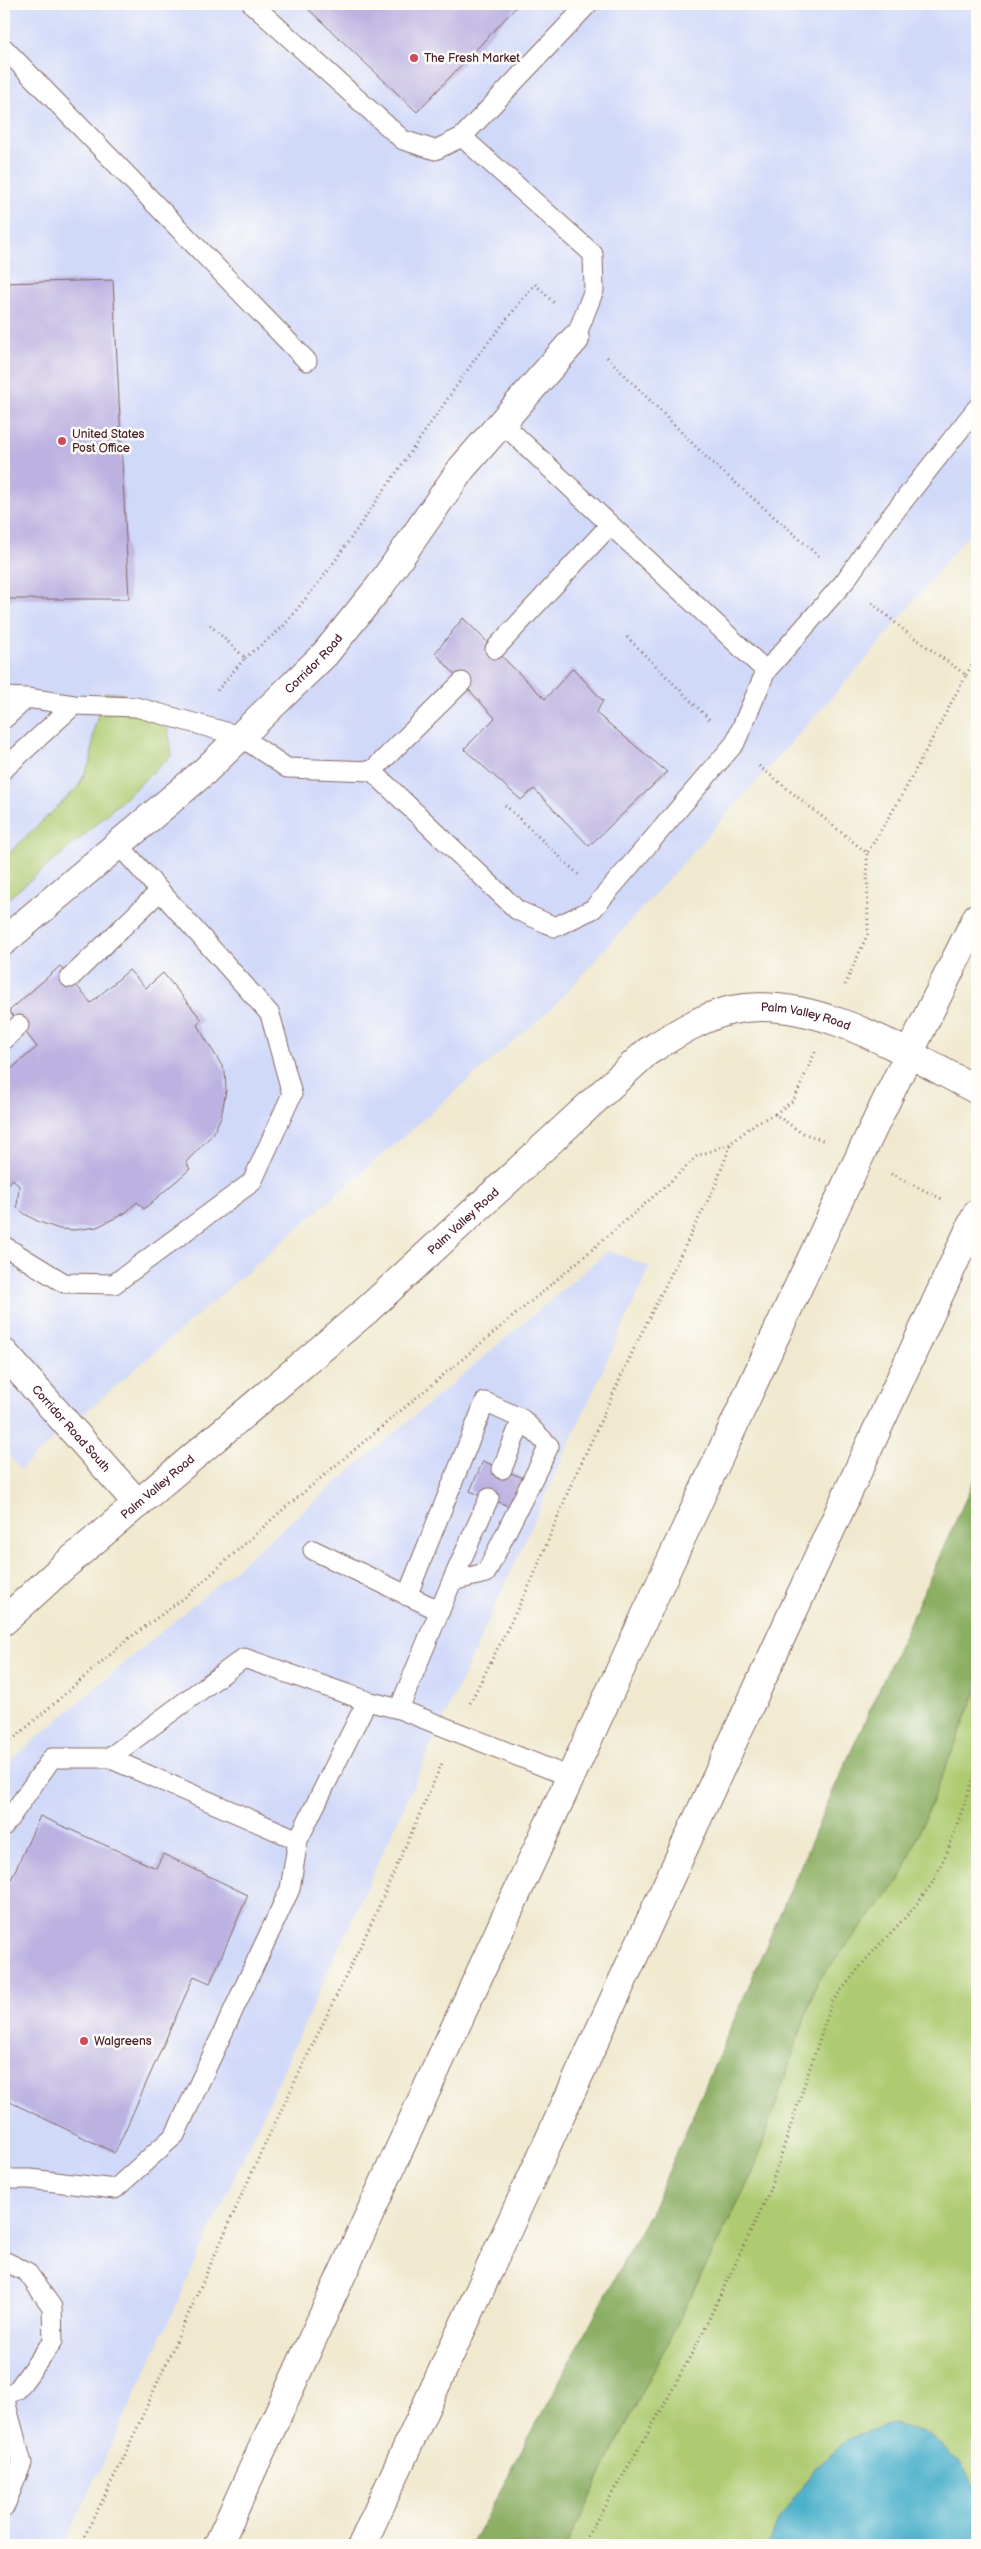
<svg xmlns="http://www.w3.org/2000/svg" width="981" height="2549" font-family="'Balsamiq Sans',sans-serif">
  <rect width="100%" height="100%" fill="#fdfcf7"/>
  <filter id="ink" filterUnits="userSpaceOnUse"><feTurbulence type="fractalNoise" baseFrequency=".02" numOctaves="2"/><feDisplacementMap in="SourceGraphic" scale="10" xChannelSelector="R" yChannelSelector="G"/><feConvolveMatrix kernelMatrix="1 2 1 2 8 2 1 2 1" color-interpolation-filters="sRGB"/></filter>
  <filter id="wash" filterUnits="userSpaceOnUse"><feTurbulence type="fractalNoise" baseFrequency=".0096" numOctaves="4" result="noise"/><feDisplacementMap in="SourceGraphic" scale="20" xChannelSelector="R" yChannelSelector="G"/><feGaussianBlur stdDeviation="1.12" result="paint"/><feColorMatrix in="noise" values="0 0 0 0 0 0 0 0 0 0 0 0 0 0 0 0 0 1.4 0 .05"/><feComposite in="paint" operator="in"/></filter>
  <g filter="url(#wash)">
    <rect width="100%" height="100%" fill="#f0e9cf"/>
    <path fill="#d1d9f9" d="M4,4h973v520l-113,138 -311,345 -533,462 -16,-19z
      M608,1251l42,16 -525,1150 -61,128h-60v-779z"/>
    <path fill="#afcb72" stroke="#7c754e" d="M104,693h16l33,19 15,18 4,25 -89,81 -79,66v-44l74,-71 13,-27 3,-31z
      M977,1690v855h-411l187,-373 64,-190 83,-102z"/>
    <path fill="#8baf64" stroke="#6a6748" d="M977,1474v216l-77,190 -83,102 -64,190 -187,373h-95l183,-340 179,-414z"/>
    <path fill="#4cb0cb" stroke="#4b687b" d="M892,2424l34,8 33,28 18,30v55h-209l9,-22 38,-55 35,-31z"/>
    <g id="blocks">
      <path fill="#bcb2e1" d="M303,4h216l-102,108z
        M113,280l16,319h-125v-316z
        M463,618l82,81 28,-31 30,33 -7,12 71,59 -78,74 -55,-57 -13,11 -57,-51 31,-31 -60,-65z
        M60,966l31,37 38,-33 17,18 17,-15 39,47 -5,5 28,46 1,20 -5,26 -8,17 -27,28 4,7 -46,40 -7,-7 -12,11 -28,14 -23,3 -15,-1 -22,-8 -12,-7 -8,-7 2,-21 -6,-7 -9,9v-113l33,-28 -28,-36z
        M483,1461l40,17 -12,29 -41,-16z
        M40,1816l116,52 7,-14 85,41 -38,88 -16,-7 -79,177 -111,-54v-204z"/>
    </g>
  </g>
  <g filter="url(#ink)">
    <use href="#blocks" fill-opacity="0" stroke="#846664" stroke-width="1"/>
    <g fill="none" stroke-linecap="round" stroke-linejoin="round">
      <defs>
        <path id="lane" d="M252,4l151,136 32,10 27,-13
          M4,48l303,313
          M575,339l19,-49 -1,-36 -131,-117 126,-133
          M502,423l264,248 79,-90 36,-52 96,-121
          M495,649l115,-124
          M4,697l23,1 47,7 62,2 104,29 47,32 85,3 145,139 38,17 38,-18 142,-166 31,-72
          M4,719l23,-21
          M4,769l70,-64
          M372,771l90,-89
          M70,978l90,-87
          M4,1040l15,-15
          M4,1246l60,37 50,1 138,-102 40,-88 -22,-80 -152,-170
          M502,1469l20,-50
          M313,1550l127,61
          M407,1596l78,-194 37,17 27,27 -63,127 -34,8
          M399,1709l53,-128 37,-83
          M109,1758l135,-100 123,43
          M4,1826l48,-68h57l189,82
          M4,2179h26l85,10 60,-54 115,-246 8,-49 69,-139 32,8 171,68
          M4,2261l23,11 25,35 1,34 -35,48 -14,8
          M4,2397l18,66 -18,45"/>
        <g id="street">
          <path id="s1" d="M4,941l201,-170 120,-117 55,-68 82,-118 113,-129"/>
          <path id="s2" d="M4,1353l134,151"/>
        </g>
        <g id="primary">
          <path id="s3" d="M4,1621l60,-55 303,-256 280,-258c27,-17 54,-35 85,-42 82,-17 175,44 245,80"/>
          <path d="M218,2545c155,-339 310,-679 468,-1017 95,-204 189,-410 291,-611"/>
          <path d="M362,2545l615,-1332"/>
        </g>
      </defs>
      <use href="#lane" stroke="#846664" stroke-width="21"/>
      <use href="#street" stroke="#846664" stroke-width="30"/>
      <use href="#primary" stroke="#846664" stroke-width="30"/>
      <path stroke="#846664" stroke-width="3" stroke-dasharray="1 4" stroke-linecap="butt" d="M607,357l99,100 115,101
        M210,625l35,33 -30,35
        M627,637l82,82
        M245,658l37,-30 48,-60 148,-213 57,-71 19,19
        M966,675l11,-18
        M759,766l108,87 33,-54 66,-124 -61,-44 -34,-29
        M505,805l75,71
        M845,985l23,-52 -1,-80
        M775,1114l19,-14 21,-48
        M891,1174l51,25
        M470,1703l62,-123 38,-93 69,-149 77,-154 15,-41 25,-20 19,-9 25,18 25,9
        M4,1747l124,-108 60,-44 91,-82 268,-225 120,-103 30,-29 33,-12
        M80,2545l44,-88 138,-307 110,-228 71,-161
        M582,2545l81,-138 35,-65 69,-145 65,-195 36,-45 45,-48 20,-27 15,-32 29,-82"/>
      <use href="#lane" stroke="#fff" stroke-width="19"/>
      <use href="#street" stroke="#fff" stroke-width="28"/>
      <use href="#primary" stroke="#fff" stroke-width="28"/>
    </g>
  </g>
  <g fill="#d1495b" stroke="#fdfcf7" stroke-width="2">
    <circle cx="414" cy="58" r="5"/>
    <circle cx="62" cy="441" r="5"/>
    <circle cx="84" cy="2041" r="5"/>
  </g>
  <g text-anchor="middle" dominant-baseline="central" stroke-width="5" stroke-linejoin="round" paint-order="stroke">
    <g font-size="12" fill="#4a1f2b" stroke="#fdfcf7" text-anchor="start">
      <text x="424" y="58">The Fresh Market</text>
      <text x="72" y="434">United States<tspan x="72" dy="14">Post Office</tspan></text>
      <text x="94" y="2041">Walgreens</text>
    </g>
    <g font-size="12" fill="#4a1f2b" stroke="#fdfcf7">
      <text stroke="none"><textPath href="#s1" startOffset="416">Corridor Road</textPath></text>
      <text stroke="none"><textPath href="#s3" startOffset="1029">Palm Valley Road</textPath></text>
      <text stroke="none"><textPath href="#s3" startOffset="609">Palm Valley Road</textPath></text>
      <text stroke="none"><textPath href="#s2" startOffset="101">Corridor Road South</textPath></text>
      <text stroke="none"><textPath href="#s3" startOffset="204">Palm Valley Road</textPath></text>
    </g>
  </g>
  <rect width="981" height="2549" fill="none" stroke="#fdfcf7" stroke-width="20"/>
</svg>
